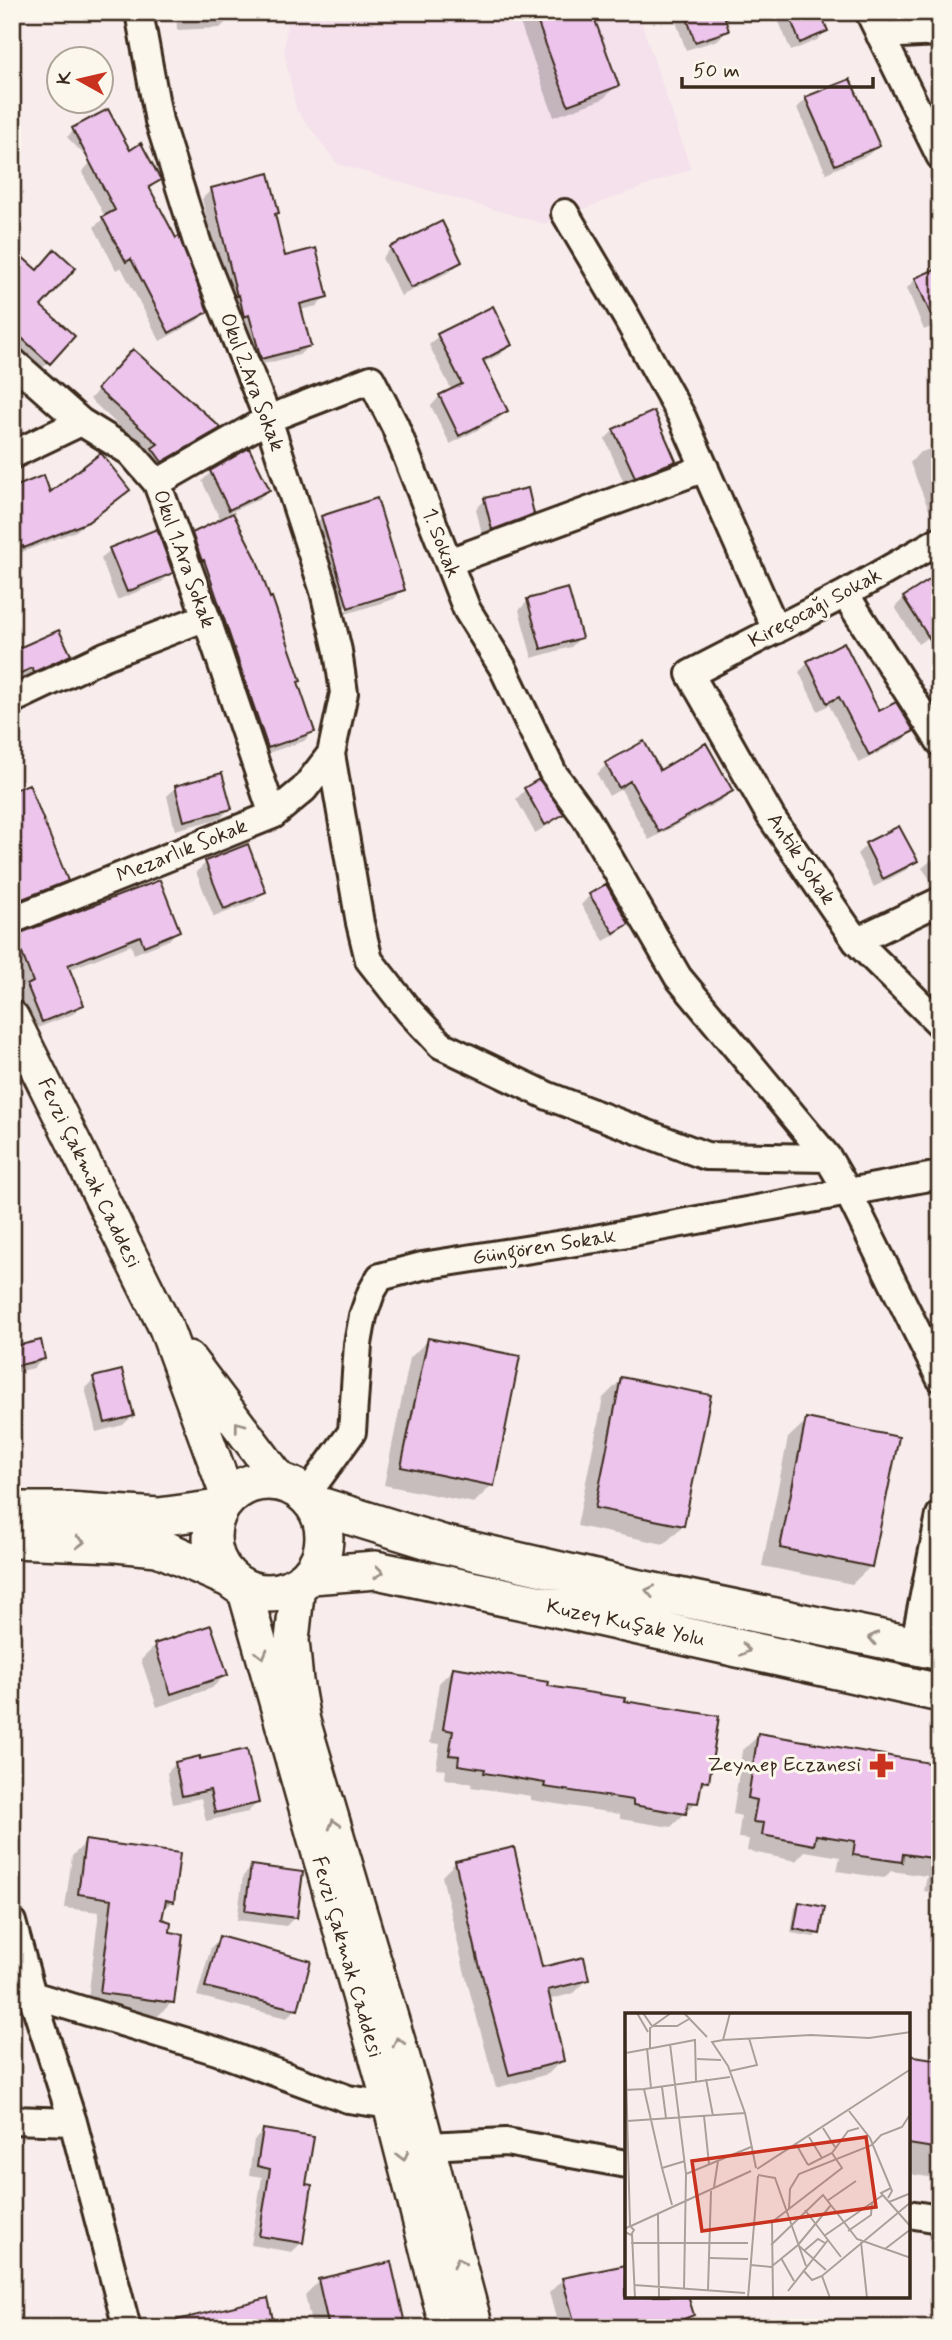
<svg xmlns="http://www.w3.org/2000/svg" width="952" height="2340" font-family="Mynerve,sans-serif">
  <rect width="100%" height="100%" fill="#f8edec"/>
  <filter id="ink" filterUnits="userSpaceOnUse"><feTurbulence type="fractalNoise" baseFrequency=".0143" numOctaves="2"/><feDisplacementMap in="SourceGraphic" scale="14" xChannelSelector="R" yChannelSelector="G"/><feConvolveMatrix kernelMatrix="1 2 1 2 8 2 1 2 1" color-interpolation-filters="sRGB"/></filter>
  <g filter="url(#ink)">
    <path fill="#f5e1ec" d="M288,12h350l53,157 -147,55 -207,-60 -41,-55 -12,-57z"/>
    <path fill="#0003" fill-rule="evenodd" d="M176,12h53v7l-9,9 -43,2z
      M516,12h74l27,73 -14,14 -49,18z
      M678,12h67l-21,9 3,9 -9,10 -32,10 -12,-34z
      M775,12h44l7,19 -9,9 -26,11z
      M872,12h54l-13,7 -2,-4 -21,12z
      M806,99l72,47 -10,9 -42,18 -29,-65z
      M76,128l53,24 30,27 -10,11 57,121 -9,10 -37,20 -39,-74 -5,3 -22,-43 11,-10 -23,-45 9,-10 -24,-25z
      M212,189l65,24 -4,3 11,42 42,39 -9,9 -17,4 9,36 -10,9 -47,12 -24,-63 -26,-105z
      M391,248l69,14 -9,9 -50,25 -19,-38z
      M12,250l27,56 10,56 -10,9 -27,-25 3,-3 -3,-2z
      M916,279l24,44 -16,7 -17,-42z
      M438,336l72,9 -9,9 -18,9 23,48 -9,9 -47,24 -19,-38 9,-10 12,-5 -23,-46z
      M124,360l94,68 -9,9 -57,33 -8,-11 5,-5 -59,-55z
      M614,430l60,30 -10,9 -39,16 -20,-46z
      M940,445v66l-9,4 -21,-52 9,-10z
      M211,472l57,18 -9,9 -28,13 24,47 58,172 -9,10 -45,15 -75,-212 9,-9 28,-14 -19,-40z
      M128,489l-52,42 -64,25v-66l38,4z
      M485,500l47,13 -9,10 -40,15 -7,-29z
      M376,501l27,88 -9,10 -55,17 -27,-89 9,-9zM394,591v4l-54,17 -1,-3z
      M110,550l61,22 -9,10 -45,18 -16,-41z
      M904,598l36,32 -22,14 -23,-37z
      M528,601l52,37 -9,9 -39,11 -13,-48z
      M12,636l7,14 50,4 -9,10 -36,16 -1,-4 -11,5z
      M808,663l71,50 33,18 -9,9 -44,23 -30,-58 -11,6 -19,-39z
      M643,743l17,29 71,19 -9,9 -73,40 -28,-51 -12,7 -12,-22 9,-9z
      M538,782l23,32 -9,9 -17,10 -19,-34 9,-9z
      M176,787l54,21 -9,10 -46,12 -8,-34z
      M12,793l54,87 -10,9 -44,19z
      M866,845l49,16 -9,9 -32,17 -17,-33z
      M247,846l17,45 -9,10 -41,16 -18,-45 10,-9z
      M940,853v38l-1,1 -17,-24z
      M159,882l19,48 -9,10 -35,14 -3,-9 -63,25 14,35 -9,9 -41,16 -13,-35 5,-5 -12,-29v-21l4,-3z
      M590,895l37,28 -9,10 -14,8 -23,-36z
      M940,933v17l-7,-10z
      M428,1340l64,145 -18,18 -90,-18 26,-127z
      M12,1348l31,11 -9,9 -22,5z
      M94,1379l38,37 -9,9 -27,7 -11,-44z
      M622,1379l61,147 -19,18 -87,-18 26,-128z
      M807,1420l64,146 -19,18 -90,-18 26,-128z
      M155,1646l71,28 -14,14 -55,19 -16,-47z
      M453,1669l169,33 85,79 -9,10 -2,11 -25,25 -51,-8v-5l-89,-14v-4l-60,-9 1,-4 -27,-4 1,-9 -10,-2 4,-24 -10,-1 9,-60z
      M759,1735l181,38v121l-16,-3 3,-15 -36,-5 -7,7 -47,-7 3,-14 -35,-6 -9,10 -49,-10 2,-12 -11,-1 3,-22 -8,-2 9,-63z
      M176,1763l81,40 -9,9 -42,9 -5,-23 -28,6 -6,-31z
      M86,1842l86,59 -10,10 -2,10 12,81 -14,14 -71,-10 12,-94 -34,-4 7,-52z
      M456,1862l85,107 46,11 -13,13 -26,7 14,60 -14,14 -52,14 -31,-114 -23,-98z
      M252,1867l43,50 -9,9 -49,-6 6,-44z
      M800,1904l18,29 -4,4 -23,-4 4,-25z
      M220,1938l76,71 -9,9 -90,-22 14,-49z
      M908,2057l32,5v117l-30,-5 1,-3 -3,-1z
      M264,2131l40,54 -3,58 -9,9 -41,-7 11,-68 -13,-2 5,-35z
      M626,2267v29l66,19 -13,13h-120l-10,-35 14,-14z
      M319,2281l85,47h-92l-7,-33z"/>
    <path fill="#edc4ec" stroke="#3b2a1e" stroke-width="2" d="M534,12h58l27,74 -51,19z
      M685,12h38l6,19 -34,11z
      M788,12h32l8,19 -28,12z
      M850,79l30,67 -45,19 -30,-68z
      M108,109l22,41 11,-7 20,37 -12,7 27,51 3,-2 29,76 -39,21 -38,-74 -5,3 -24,-45 13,-7 -43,-82z
      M269,173l10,40 -4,1 10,42 31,-8 12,49 -28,7 11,42 -50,13 -12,-44 -5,2 -5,-22 -2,1 -26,-108z
      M442,221l20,41 -51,26 -21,-41z
      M12,248l25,22 18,-21 21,19 -35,38 34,30 -25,28 -38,-35z
      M940,267v69l-25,-58z
      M493,306l19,39 -29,15 25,51 -49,25 -20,-41 23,-11 -25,-50z
      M133,349l65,58 23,21 -59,34 -10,-14 6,-4 -61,-55z
      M654,411l22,50 -41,16 -22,-48z
      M249,448l21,42 -41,20 -19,-39z
      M101,453l29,37 -42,32 -64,26 -1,-2 -11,5v-63l32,-13 6,17z
      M528,488l6,26 -42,16 -8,-32z
      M377,498l28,92 -57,18 -27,-92z
      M233,513l23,45 14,40 2,-1 29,84 -3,1 17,50 -47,16 -64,-188 -2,1 -10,-28z
      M157,529l16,44 -46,19 -18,-44z
      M940,573v82l-37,-58z
      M568,588l14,50 -41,11 -14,-50z
      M59,630l12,25 -37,17 -2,-4 -20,9v-26z
      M844,642l35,69 17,-9 18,29 -45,24 -30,-58 -12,6 -20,-42z
      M644,741l16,29 46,-27 27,48 -74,41 -29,-51 -11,7 -14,-25z
      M222,773l10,36 -48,12 -9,-35z
      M539,779l25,35 -19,11 -21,-37z
      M29,784l39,97 -56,22v-112z
      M899,826l19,35 -35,18 -18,-36z
      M248,844l18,48 -42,17 -19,-48z
      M160,880l20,51 -36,15 -4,-10 -72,29 16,40 -42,17 -15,-37 6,-3 -18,-47z
      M606,884l23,40 -15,9 -25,-39z
      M428,1338l92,18 -26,130 -93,-19z
      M41,1340l4,19 -33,8v-20z
      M122,1370l12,46 -29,7 -12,-46z
      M621,1377l90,18 -27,131 -89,-18z
      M806,1418l93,19 -27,130 -92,-19z
      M211,1625l17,50 -57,19 -17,-50z
      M453,1667l96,15 -1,4 77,12 -1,3 95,15 -10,66 -7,-1 -4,22 -10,-1 -2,12 -53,-9v-5l-89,-13 1,-4 -61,-10 1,-4 -27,-4 1,-9 -10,-1 4,-24 -10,-2z
      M758,1733l172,30v6l10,2v88l-37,-5 -1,8 -49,-7 2,-14 -39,-6 -2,10 -52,-10 2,-12 -11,-1 4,-22 -9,-2z
      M247,1749l12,54 -44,10 -5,-23 -28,6 -7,-34 25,-6v3z
      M85,1840l95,13 -6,49 -8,-2 -4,19 9,3 -1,10 13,2 -9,69 -74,-10 12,-94 -34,-5z
      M514,1847l28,120 42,-10 5,23 -41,10 16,71 -55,14 -31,-115 -23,-99z
      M251,1865l52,7 -6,46 -52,-7z
      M799,1902l26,5 -5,27 -26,-5z
      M219,1936l92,25 -13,49 -93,-23z
      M908,2055l32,5v89l-32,-5z
      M263,2129l51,8 -8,47 6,1 -9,58 -44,-7 11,-67 -13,-3z
      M391,2262l15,66h-77l-11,-49z
      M626,2265v31h62l6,19 -32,13h-86l-14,-50z
      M268,2298l7,30h-97l-1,-8z"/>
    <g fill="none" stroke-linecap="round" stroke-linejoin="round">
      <defs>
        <path id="minor" d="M869,12l71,144
          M880,35l60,-3
          M565,213l62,105 55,99 94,213
          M12,361l69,61 49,30 27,31 49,134 67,198
          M12,455l69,-33
          M157,483l111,-64 103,-40 24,47 72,184 36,58 50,105 33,45 92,159 150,181 20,34 92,186
          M940,540l-95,54 -155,80 81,143 85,124 84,83
          M449,562l256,-94
          M845,594l95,148
          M12,700l93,-44 101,-39
          M331,754l29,169 9,37 40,51 32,34 107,51 158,60 122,2
          M12,920l261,-105 31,-26 27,-35 13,-61 -6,-42 -14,-60 -56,-172 -70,-174 -39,-124 -20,-109
          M856,941l84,-40
          M307,1494l45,-62 6,-88 5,-28 8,-23 9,-16 42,-11 173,-27 345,-64
          M914,1646l26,-131
          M12,1922l20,73 41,127 54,206
          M32,1995l185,56 131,48 42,6
          M12,2120l61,2
          M428,2146l78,-4 120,22
          M908,2214l32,5"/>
        <path id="tertiary" d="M12,1018l154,310 62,169
          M188,1358l92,122
          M298,1585l-6,55 4,41 7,40 111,374 62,233
          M244,1588l146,517 57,223"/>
        <path id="secondary" d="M212 1537a56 56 0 1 1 112 0a56 56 0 1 1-112 0Z
          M316,1505l126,39 193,44 305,63
          M12,1511h54l93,6 59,-8
          M12,1539l104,4 42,4 71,31
          M311,1575l65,-5 204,43 360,80"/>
      </defs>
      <use href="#minor" stroke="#3b2a1e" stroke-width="32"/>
      <use href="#tertiary" stroke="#3b2a1e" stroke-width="38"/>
      <use href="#secondary" stroke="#3b2a1e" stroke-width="42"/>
      <use href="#minor" stroke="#fbf7ec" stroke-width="26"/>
      <use href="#tertiary" stroke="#fbf7ec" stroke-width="33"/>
      <use href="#secondary" stroke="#fbf7ec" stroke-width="37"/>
    </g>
    <defs><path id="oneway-chevron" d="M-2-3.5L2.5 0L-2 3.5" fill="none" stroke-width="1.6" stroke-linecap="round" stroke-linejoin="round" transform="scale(1.75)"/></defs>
    <g stroke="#9b9085">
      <use href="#oneway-chevron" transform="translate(239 1426) rotate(-127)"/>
      <use href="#oneway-chevron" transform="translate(80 1542) rotate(2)"/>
      <use href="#oneway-chevron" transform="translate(379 1572) rotate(6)"/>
      <use href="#oneway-chevron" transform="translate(650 1591) rotate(-168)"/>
      <use href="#oneway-chevron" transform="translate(873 1638) rotate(-168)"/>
      <use href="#oneway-chevron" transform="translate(745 1650) rotate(13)"/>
      <use href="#oneway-chevron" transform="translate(262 1654) rotate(75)"/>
      <use href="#oneway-chevron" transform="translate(334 1824) rotate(-107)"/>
      <use href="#oneway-chevron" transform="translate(398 2042) rotate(-106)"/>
      <use href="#oneway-chevron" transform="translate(403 2156) rotate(76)"/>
      <use href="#oneway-chevron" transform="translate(459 2262) rotate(-104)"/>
    </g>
  </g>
  <defs>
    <symbol id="pharmacy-bare" viewBox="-9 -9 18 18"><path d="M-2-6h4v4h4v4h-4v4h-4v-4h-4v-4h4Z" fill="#c8321e" stroke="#fbf7ec" stroke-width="2.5" paint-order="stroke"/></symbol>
  </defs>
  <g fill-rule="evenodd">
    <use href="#pharmacy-bare" x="864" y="1748" width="35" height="35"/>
  </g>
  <g text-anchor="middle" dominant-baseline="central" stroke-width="6" stroke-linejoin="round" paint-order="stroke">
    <g font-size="21" fill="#3b2a1e" stroke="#fbf7ec">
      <text transform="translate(252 382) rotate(69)">Okul 2.Ara Sokak</text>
      <text transform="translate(441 543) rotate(69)">1. Sokak</text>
      <text transform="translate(184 559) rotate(70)">Okul 1.Ara Sokak</text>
      <text transform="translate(815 608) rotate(-28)">Kireçocağı Sokak</text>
      <text transform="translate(182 851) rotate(-22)">Mezarlık Sokak</text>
      <text transform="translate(801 859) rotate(56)">Antik Sokak</text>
      <text transform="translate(89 1173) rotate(64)">Fevzi Çakmak Caddesi</text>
      <text transform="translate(544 1247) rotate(-9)">Güngören Sokak</text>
      <text transform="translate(626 1623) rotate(12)">Kuzey Kuşak Yolu</text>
      <text transform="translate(347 1957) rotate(74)">Fevzi Çakmak Caddesi</text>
    </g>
    <g font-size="21" fill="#3b2a1e" stroke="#fbf7ec" text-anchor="end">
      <text x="861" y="1765">Zeynep Eczanesi</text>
    </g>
  </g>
  <g transform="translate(625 2013)">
    <rect width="285" height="285" fill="#f8edec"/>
    <path fill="none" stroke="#ac9f9a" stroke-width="2" d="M12,0l11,19M18,0l9,13h25l12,-7M59,0l23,24M105,0l-7,27 88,-5 58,3 42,-6M0,20l5,193M98,27l-11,2 16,24 17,47 11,55M45,31l16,130 -2,115M22,35l4,40M25,35v-20l21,-15M1,40l69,-13 1,41M72,46l24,1M105,58l27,-6 -8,-27M81,66l7,37M37,74l4,31M19,76l86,-12M0,77l19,-1 18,79M224,98l21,27 22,53 -4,7M79,103l5,48M2,108l118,-8M198,115l12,19M184,124l13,21M171,131l12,21M183,152l24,-12 16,-22 11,-3M132,156l154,-100M61,161l65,-27M133,162l17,3 31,88M89,174l4,-26M266,175l-10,5 30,34M202,188l29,-20M264,189l22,-9M47,192l-10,-37 23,-7M164,196l1,-20 9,-15 73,-29 9,-10 21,-8 9,-14M180,197l36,47M33,201l1,84M6,213l120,-55M0,216l5,-3 4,4 -3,5 -6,-3M223,218l23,-16 1,-12M7,221l3,64M199,223l59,-41M236,229l6,56M6,230h117M146,232l52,-50 34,44 54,19M173,232l28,25M260,236l26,-20M180,237l13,-11 7,4M85,245l38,1M156,245l13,23M126,252l20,2 27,-22 33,-40M178,257l9,10 10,-4 89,-74M197,263l8,22M9,272l111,8M83,277l3,-99M163,278l40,-51M123,285l10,-122M148,285l-1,-76 70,-54 -10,-15"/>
    <path fill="#c8321e" fill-opacity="0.15" stroke="#c8321e" stroke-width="3.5" d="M241,124l10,70 -174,24 -10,-70z"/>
    <rect width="285" height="285" fill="none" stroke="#3b2a1e" stroke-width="3.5"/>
  </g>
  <rect width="952" height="2340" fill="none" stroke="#fbf7ec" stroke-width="42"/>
  <rect x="21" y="21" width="910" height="2298" fill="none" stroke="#3b2a1e" stroke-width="2.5" filter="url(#ink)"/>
  <g transform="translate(80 80) rotate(278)"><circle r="33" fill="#fbf7ec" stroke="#aea59a" stroke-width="2"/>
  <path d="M0-5L12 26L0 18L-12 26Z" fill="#c8321e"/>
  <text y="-10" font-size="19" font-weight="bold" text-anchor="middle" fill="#3b2a1e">K</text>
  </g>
  <path d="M682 77v10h191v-10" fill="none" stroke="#3b2a1e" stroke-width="3.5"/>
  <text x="693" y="77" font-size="21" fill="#3b2a1e" stroke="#fbf7ec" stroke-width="5" paint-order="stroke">50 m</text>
</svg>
